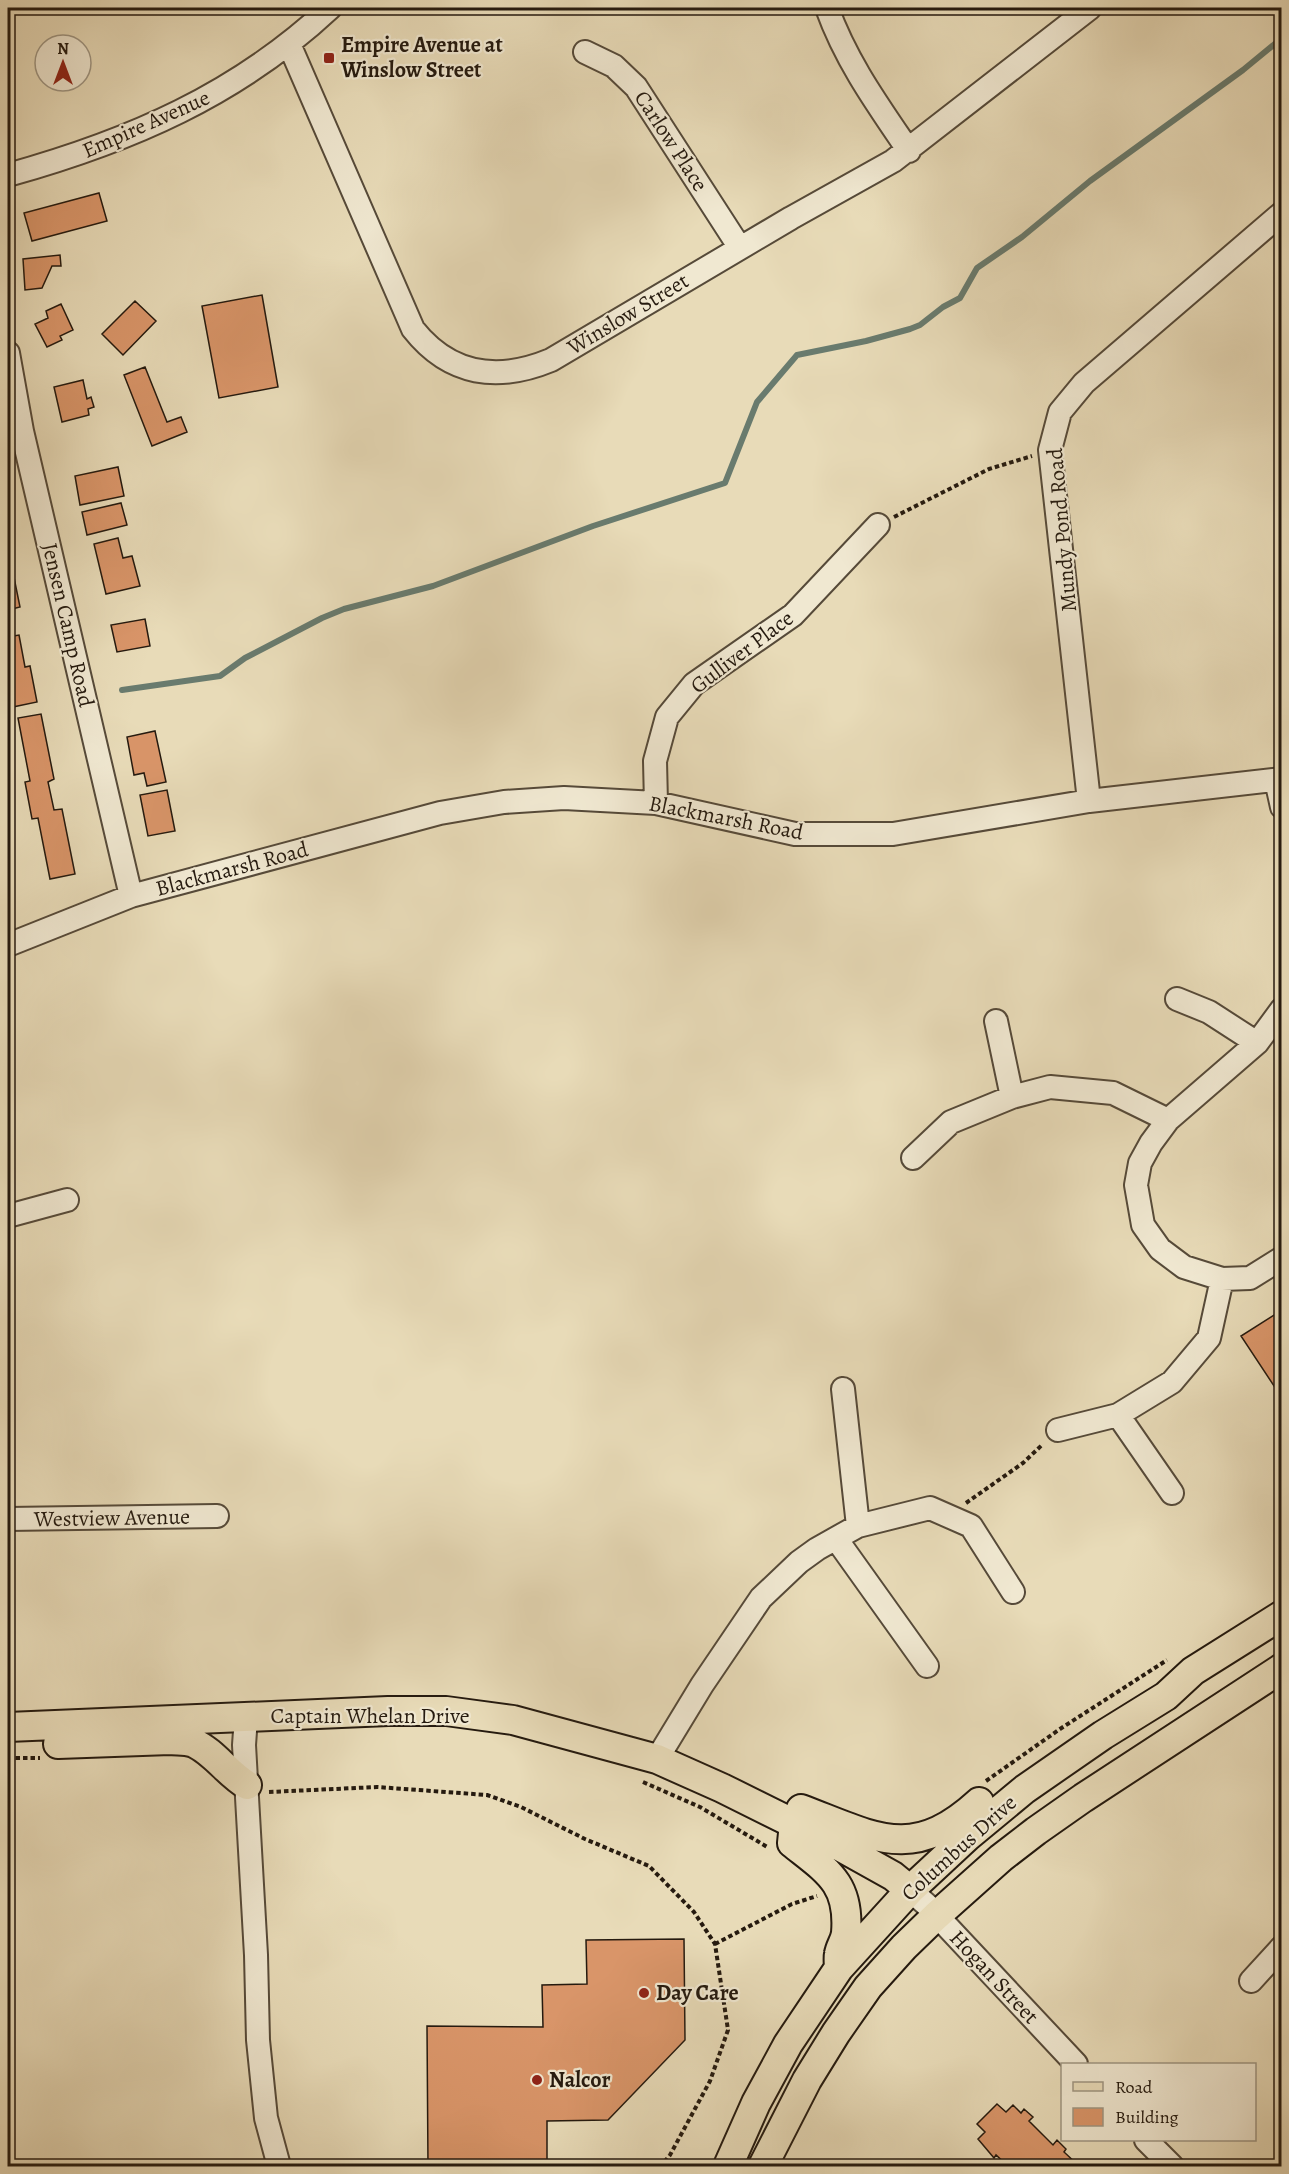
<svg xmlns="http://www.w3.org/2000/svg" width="1289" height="2174" font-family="Alegreya,serif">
  <rect width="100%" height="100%" fill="#e8dbb8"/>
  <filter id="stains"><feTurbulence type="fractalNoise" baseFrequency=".00333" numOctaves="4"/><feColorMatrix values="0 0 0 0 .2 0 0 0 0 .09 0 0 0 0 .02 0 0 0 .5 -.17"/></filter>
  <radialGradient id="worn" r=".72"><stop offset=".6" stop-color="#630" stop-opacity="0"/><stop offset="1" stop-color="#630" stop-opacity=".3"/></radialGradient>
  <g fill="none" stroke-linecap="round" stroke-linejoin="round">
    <path stroke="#697b6e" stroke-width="6" d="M122,690l98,-14 25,-18 77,-40 22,-9 89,-23 160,-60 132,-43 32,-81 40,-47 69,-14 44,-12 10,-4 23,-18 17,-9 17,-30 45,-31 68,-56 153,-111 39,-32"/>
  </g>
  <path fill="#d99569" stroke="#251a0f" stroke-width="1.5" d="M99,193l8,28 -75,20 -8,-28z
    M60,255l1,11h-9l-10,22 -17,2 -2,-31z
    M262,295l16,92 -59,11 -17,-92z
    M135,301l21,20 -33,34 -21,-21z
    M61,304l12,26 -13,6 2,4 -15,7 -12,-23 13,-6 -2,-7z
    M145,367l22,55 14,-5 6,15 -35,14 -28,-71z
    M83,380l4,19 4,-2 3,10 -6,2 1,6 -27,7 -8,-35z
    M118,467l6,29 -44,9 -5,-29z
    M121,503l6,22 -40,10 -5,-23z
    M118,538l5,20 9,-2 8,30 -34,8 -12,-50z
    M8,548l12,59 -12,3z
    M145,619l5,27 -33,6 -6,-27z
    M19,635l6,32 5,-1 7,36 -29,6v-71z
    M41,714l13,65 -6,3 6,28 8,-1 13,65 -25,5 -12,-61 -6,1 -7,-37 5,-1 -12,-63z
    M155,731l11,51 -19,4 -3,-13 -10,2 -7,-38z
    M167,790l8,41 -27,5 -8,-41z
    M1282,1310v88l-41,-62z
    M684,1939l1,101 -77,80 -61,1v45h-119l-1,-140 116,1 -1,-42 45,-1 -1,-44z
    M997,2104l9,8 7,-7 8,8 3,-4 9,8 -4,4 24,24 4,-5 9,9 -2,3 15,14h-71l-12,-11 -2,3 -16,-19 7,-7 -8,-8z"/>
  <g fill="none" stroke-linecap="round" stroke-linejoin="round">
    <defs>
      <path id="minor" d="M827,8c19,53 50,96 82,143
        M289,44l124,285c37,47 85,53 138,31l240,-142 102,-57 197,-153
        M585,52l29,14 22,21 104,161
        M8,175c122,-34 229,-80 322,-167
        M8,353l14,78 109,465
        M1276,780l6,27
        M1089,801l-39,-351 10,-38 24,-29 198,-170
        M656,803l-1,-42 12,-44 27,-33 99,-69 85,-90
        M8,945l123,-49 309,-83 64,-11 60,-4 92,5 139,31h98l196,-33 193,-22
        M1177,999l32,13 48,31
        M1282,1009l-25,34 -89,77 -17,23 -11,20 -4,22 7,40 17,24 24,18 38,12 28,-1 32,-20
        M996,1021l16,76
        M913,1158l38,-36 61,-25 38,-10 63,6 55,27
        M8,1216l59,-16
        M843,1389l15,137
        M1118,1415l54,78
        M1058,1430l60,-15 54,-33 37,-44 13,-59
        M8,1519l209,-3
        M837,1540l90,126
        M246,1717l-2,28 12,210 2,85 8,78 13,48
        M657,1759l45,-74 59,-87 38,-36 18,-13 41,-23 72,-18 41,18 42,66
        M910,1890l17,15 149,159
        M1251,1981l31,-34
        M1146,2140l26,26"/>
      <path id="major" d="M8,1727l380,-16h58l67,9 144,39 65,29 119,59 52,29 17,14
        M58,1744l112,-4c7,1 16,0 24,3 20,9 34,31 53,42
        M801,1809c74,28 111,54 178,-7
        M794,1823l-2,20c35,28 58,40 54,90 -1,8 -6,14 -7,21 -1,5 0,10 0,14
        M728,2166l28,-63 32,-59 51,-76 71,-78 57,-53 58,-48 78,-54 63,-39 27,-25 89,-56
        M763,2166l44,-86 29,-47 32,-46 36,-40 32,-31 65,-58 35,-27 47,-33 199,-130"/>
    </defs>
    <use href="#minor" stroke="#564a39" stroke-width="26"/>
    <use href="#major" stroke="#251a0f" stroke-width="32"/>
    <path stroke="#251a0f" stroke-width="4" stroke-dasharray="4.5 3" stroke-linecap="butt" d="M894,517l95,-48 43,-13
      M966,1503l57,-40 20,-19
      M8,1758h32
      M986,1781l74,-52 107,-69
      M643,1782l57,25 69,41
      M269,1792l108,-5 110,8 34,12 64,32 64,27 45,46 21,32 13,86 -18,51 -40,74 -9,11
      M715,1944l77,-40 25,-8"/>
    <use href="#minor" stroke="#f0e8d1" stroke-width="22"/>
    <use href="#major" stroke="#e8dbb8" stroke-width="28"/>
  </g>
  <g fill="#8f2418" stroke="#f0e8d1" stroke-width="2">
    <rect x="323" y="52" width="12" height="12" rx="3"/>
    <circle cx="644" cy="1993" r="6"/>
    <circle cx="537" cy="2080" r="6"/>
  </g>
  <g text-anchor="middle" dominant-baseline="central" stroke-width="4.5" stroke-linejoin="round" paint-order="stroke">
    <g font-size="22" font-weight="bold" fill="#251a0f" stroke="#f0e8d1" text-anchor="start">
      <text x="341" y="45">Empire Avenue at<tspan x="341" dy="25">Winslow Street</tspan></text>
      <text x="656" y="1993">Day Care</text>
      <text x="549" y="2080">Nalcor</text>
    </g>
    <g font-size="22" fill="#251a0f" stroke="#f0e8d1">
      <text transform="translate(146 124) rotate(-24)">Empire Avenue</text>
      <text transform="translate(671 141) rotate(57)">Carlow Place</text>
      <text transform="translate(628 314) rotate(-31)">Winslow Street</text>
      <text transform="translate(1062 530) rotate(-95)">Mundy Pond Road</text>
      <text transform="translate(68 625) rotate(77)">Jensen Camp Road</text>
      <text transform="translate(742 652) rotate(-37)">Gulliver Place</text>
      <text transform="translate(726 818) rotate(11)">Blackmarsh Road</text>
      <text transform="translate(232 869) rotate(-15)">Blackmarsh Road</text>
      <text transform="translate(112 1518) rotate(-1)">Westview Avenue</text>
      <text x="370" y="1716">Captain Whelan Drive</text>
      <text transform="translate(959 1848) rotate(-42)">Columbus Drive</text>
      <text transform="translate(994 1977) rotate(47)">Hogan Street</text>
    </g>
  </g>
  <rect width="1289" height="2174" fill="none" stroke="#e8dbb8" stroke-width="30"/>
  <rect x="9" y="9" width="1271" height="2156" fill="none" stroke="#251a0f" stroke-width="3"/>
  <rect x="15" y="15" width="1259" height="2144" fill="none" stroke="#251a0f" stroke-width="1.5"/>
  <rect x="1061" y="2063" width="195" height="78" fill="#f0e8d1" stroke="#9f9683" stroke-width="1.5"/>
  <rect x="1073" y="2082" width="30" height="9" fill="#e8dbb8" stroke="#9f9683" stroke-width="1.5"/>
  <text x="1115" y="2093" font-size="18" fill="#251a0f">Road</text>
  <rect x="1073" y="2108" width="30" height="18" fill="#d99569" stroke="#9f9683" stroke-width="1.5"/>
  <text x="1115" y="2123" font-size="18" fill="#251a0f">Building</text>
  <g transform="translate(63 63)"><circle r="28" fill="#f0e8d1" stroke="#9f9683" stroke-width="1.5"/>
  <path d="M0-4.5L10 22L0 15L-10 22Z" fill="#8f2418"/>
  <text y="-9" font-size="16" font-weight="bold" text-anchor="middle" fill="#251a0f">N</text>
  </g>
  <rect width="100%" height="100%" filter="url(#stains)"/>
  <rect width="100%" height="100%" fill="url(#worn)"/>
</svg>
